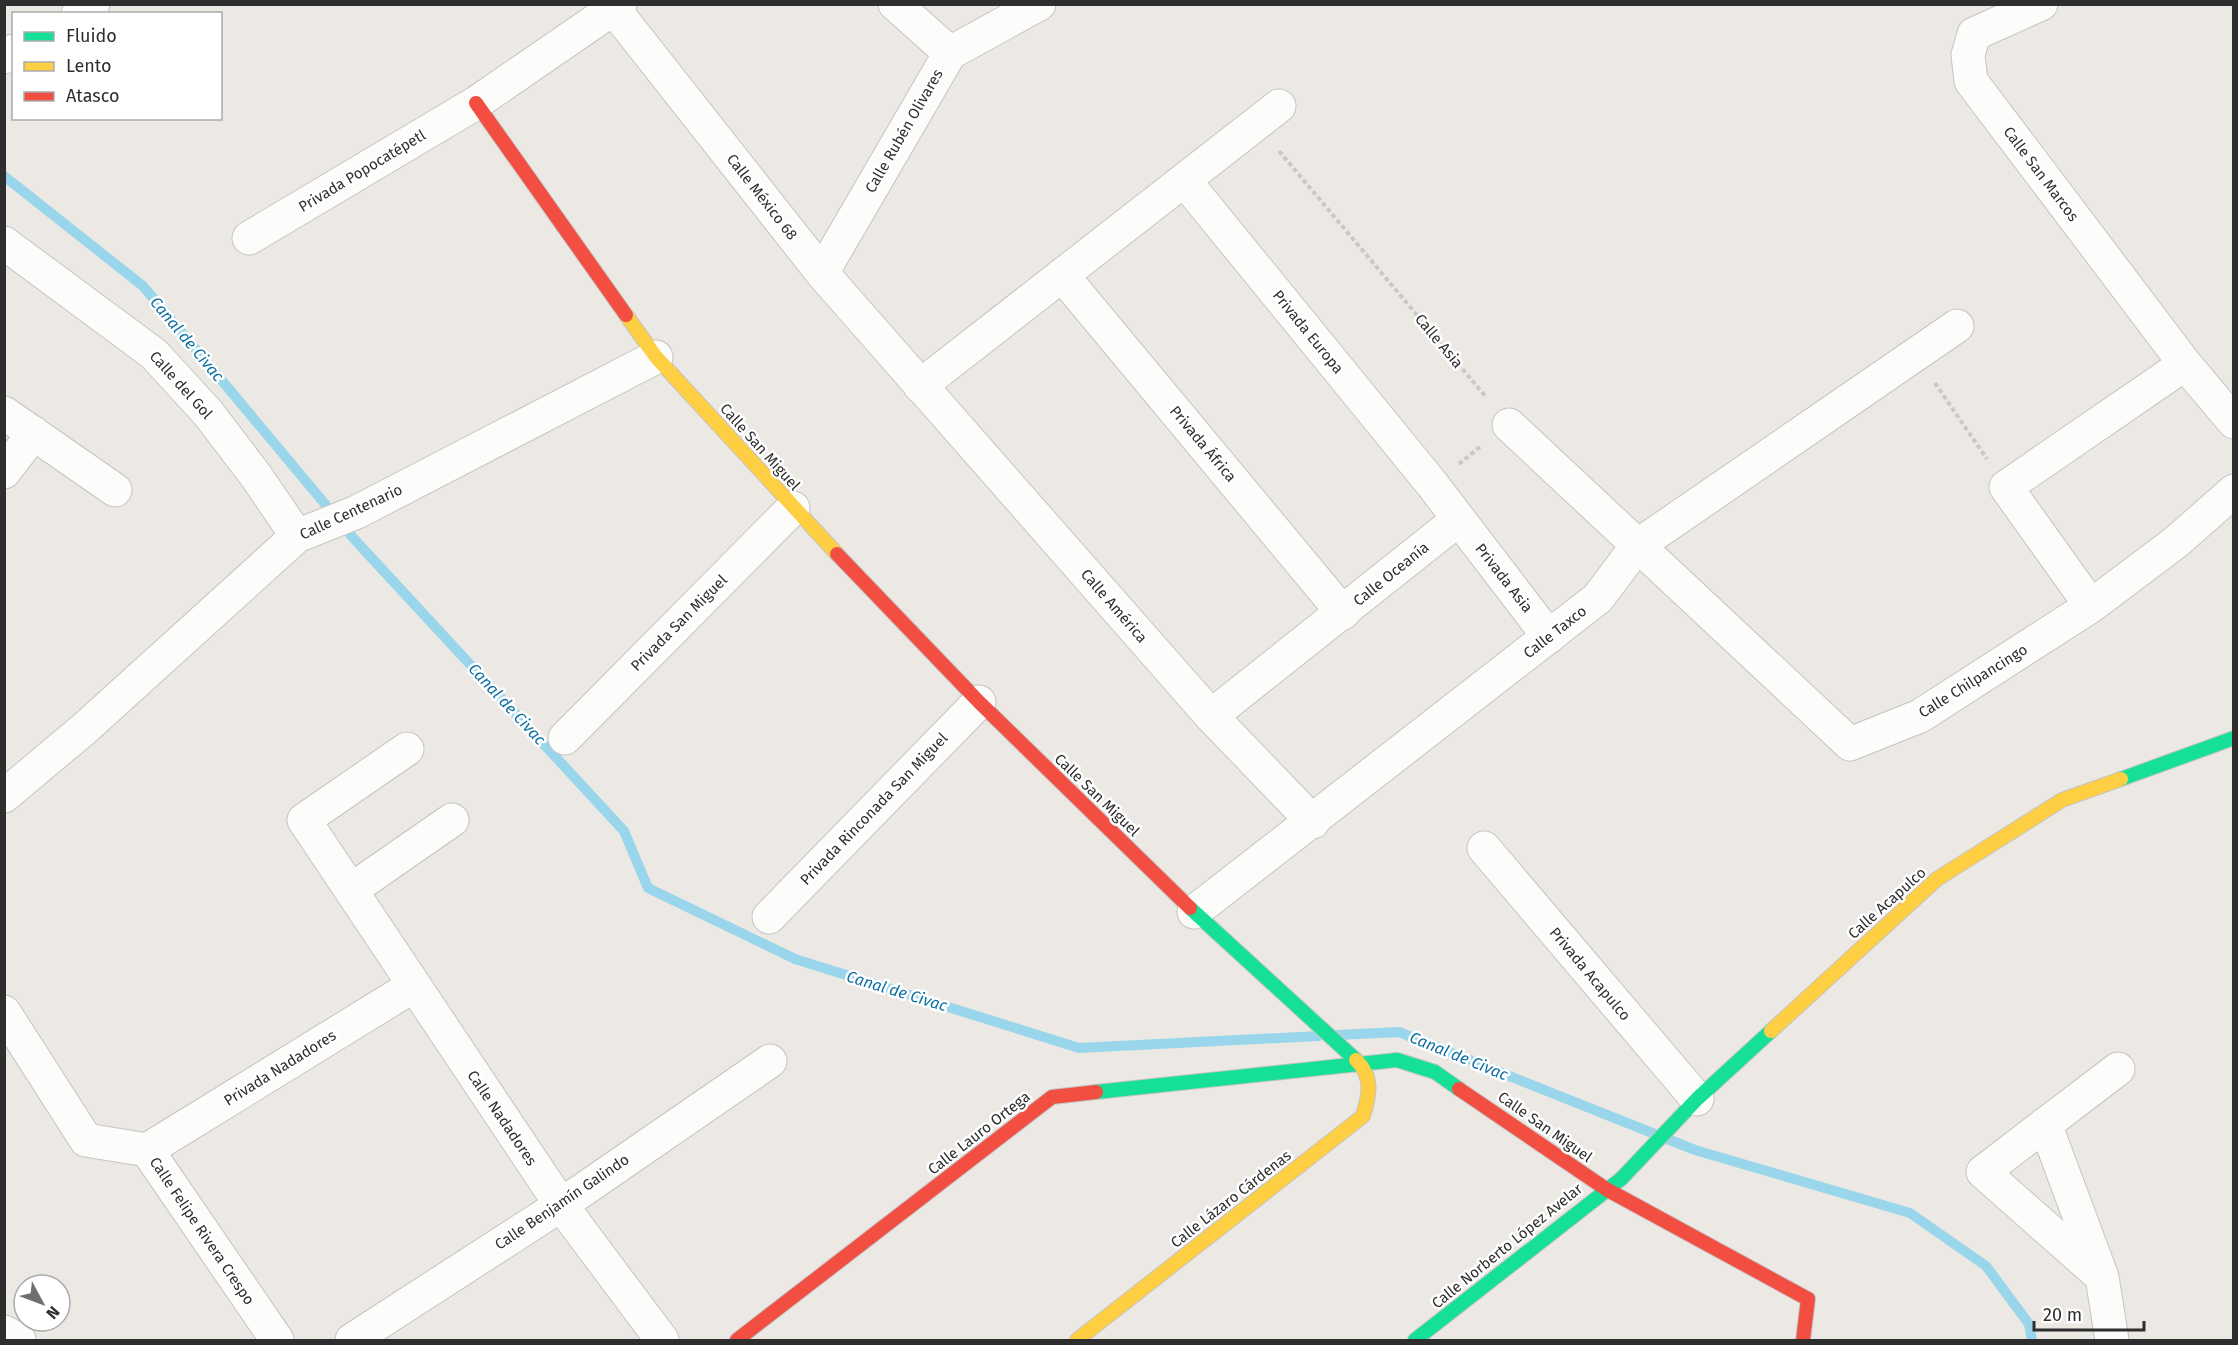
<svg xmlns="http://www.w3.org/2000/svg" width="2238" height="1345" font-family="'Fira Sans',sans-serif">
  <rect width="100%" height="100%" fill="#ece8e4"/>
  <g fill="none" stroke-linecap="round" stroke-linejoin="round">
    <path stroke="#99d6ec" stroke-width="10" d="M4,176l139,110 212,254 269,291 24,57 147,71 284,89 240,-12
      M1338,1035l61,-3 296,118 215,63 76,53 43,58 3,16"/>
    <defs>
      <path id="street" d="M610,4l212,269 389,443 102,106
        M895,4l55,49
        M2041,4l-67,30 -6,21 3,26 214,283 49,58
        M78,14l15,-10
        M950,53l89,-49
        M4,57l10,-6
        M1184,180l248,304 117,153
        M249,238l227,-135 144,-99
        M4,243l150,111 54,59 48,63 41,60
        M822,273l128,-220
        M1062,275l281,338
        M920,386l359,-280
        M4,413l111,77
        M1509,425l341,319 70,-28 171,-110 85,-64 58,-51
        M4,472l30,-39
        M2091,606l-85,-119 179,-123
        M1211,716l248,-197
        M565,738l228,-230
        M407,749l-103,71 257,385 101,135
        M4,796l80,-67 213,-193 60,-24 299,-155
        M1484,848l213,251
        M351,890l101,-70
        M1194,912l404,-314 39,-52 320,-220
        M769,917l210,-215
        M4,1012l82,128 61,10 130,190
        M2045,1124l57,153 10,63
        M147,1150l266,-164
        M2102,1277l-119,-105 135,-103
        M4,1332l15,8
        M352,1340l209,-135 209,-144"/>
      <path id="fast" d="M2121,779l113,-41
        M1190,908l166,152
        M1096,1092l301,-32 38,12 24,17
        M1415,1340l206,-161 76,-80 74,-68"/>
      <path id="slow" d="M626,315l30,42 181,197
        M1771,1031l166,-152 125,-79 59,-21
        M1077,1340l286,-224c6,-20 11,-39 -7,-56"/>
      <path id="jam" d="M476,103l150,212
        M837,554l142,148 211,206
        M1459,1089l147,100 202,110 -5,41
        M737,1340l315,-243 44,-5"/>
    </defs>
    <use href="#street" stroke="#c5c4c5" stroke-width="35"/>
    <use href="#fast" stroke="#c5c4c5" stroke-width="16"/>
    <use href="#slow" stroke="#c5c4c5" stroke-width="16"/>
    <use href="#jam" stroke="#c5c4c5" stroke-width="16"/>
    <path stroke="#c9c9c8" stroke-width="4" stroke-dasharray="4.5 3" stroke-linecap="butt" d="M1279,151l207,246
      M1935,383l52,76
      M1459,464l22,-18"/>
    <use href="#street" stroke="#fcfcfb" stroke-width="33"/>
    <use href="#fast" stroke="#16e098" stroke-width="14"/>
    <use href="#slow" stroke="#ffcf43" stroke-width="14"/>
    <use href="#jam" stroke="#f24e42" stroke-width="14"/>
  </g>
  <g text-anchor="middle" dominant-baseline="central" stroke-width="5" stroke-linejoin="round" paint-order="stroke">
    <g font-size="15" fill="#2e2e2e" stroke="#fff">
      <text transform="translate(904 131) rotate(-60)">Calle Rubén Olivares</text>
      <text transform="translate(362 171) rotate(-31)">Privada Popocatépetl</text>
      <text transform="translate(2041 174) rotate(53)">Calle San Marcos</text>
      <text transform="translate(762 197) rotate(52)">Calle México 68</text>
      <text transform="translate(1308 332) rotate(51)">Privada Europa</text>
      <text transform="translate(1439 341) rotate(50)">Calle Asia</text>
      <text transform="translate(181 385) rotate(48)">Calle del Gol</text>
      <text transform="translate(1203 444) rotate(50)">Privada África</text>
      <text transform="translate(760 447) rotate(48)">Calle San Miguel</text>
      <text transform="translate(351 512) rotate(-25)">Calle Centenario</text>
      <text transform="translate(1391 574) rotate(-39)">Calle Oceanía</text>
      <text transform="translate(1504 578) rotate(52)">Privada Asia</text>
      <text transform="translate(1114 606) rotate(49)">Calle América</text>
      <text transform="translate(679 623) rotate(-45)">Privada San Miguel</text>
      <text transform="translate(1555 632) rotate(-38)">Calle Taxco</text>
      <text transform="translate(1973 681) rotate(-32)">Calle Chilpancingo</text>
      <text transform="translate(1097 795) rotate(44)">Calle San Miguel</text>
      <text transform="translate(874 809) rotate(-46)">Privada Rinconada San Miguel</text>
      <text transform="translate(1887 903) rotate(-42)">Calle Acapulco</text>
      <text transform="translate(1590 974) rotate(50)">Privada Acapulco</text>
      <text transform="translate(280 1068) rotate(-32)">Privada Nadadores</text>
      <text transform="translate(502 1118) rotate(56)">Calle Nadadores</text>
      <text transform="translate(1545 1127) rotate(35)">Calle San Miguel</text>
      <text transform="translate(979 1133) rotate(-38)">Calle Lauro Ortega</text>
      <text transform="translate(1231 1199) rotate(-38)">Calle Lázaro Cárdenas</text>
      <text transform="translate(562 1202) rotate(-34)">Calle Benjamín Galindo</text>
      <text transform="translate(202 1231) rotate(56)">Calle Felipe Rivera Crespo</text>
      <text transform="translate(1507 1246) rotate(-39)">Calle Norberto López Avelar</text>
    </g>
    <g font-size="16" font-style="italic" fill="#0d6fa3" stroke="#fff">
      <text transform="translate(187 339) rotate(50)">Canal de Civac</text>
      <text transform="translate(507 704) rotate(47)">Canal de Civac</text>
      <text transform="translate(897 991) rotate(17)">Canal de Civac</text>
      <text transform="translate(1459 1056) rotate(22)">Canal de Civac</text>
    </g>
  </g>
  <rect width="2238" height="1345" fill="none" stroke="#2e2e2e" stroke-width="12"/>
  <rect x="12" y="12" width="210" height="108" fill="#ffffff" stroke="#ababab" stroke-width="1.5"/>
  <rect x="24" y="32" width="30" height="9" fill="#16e098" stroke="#ababab" stroke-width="1.5"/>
  <text x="66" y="42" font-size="18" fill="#2e2e2e">Fluido</text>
  <rect x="24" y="62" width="30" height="9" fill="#ffcf43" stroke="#ababab" stroke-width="1.5"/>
  <text x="66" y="72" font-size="18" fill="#2e2e2e">Lento</text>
  <rect x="24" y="92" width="30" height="9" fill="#f24e42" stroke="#ababab" stroke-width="1.5"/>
  <text x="66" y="102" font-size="18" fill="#2e2e2e">Atasco</text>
  <g transform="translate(42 1303) rotate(131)"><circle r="28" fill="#ffffff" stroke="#ababab" stroke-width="1.5"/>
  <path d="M0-4.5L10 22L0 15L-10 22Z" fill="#706f6e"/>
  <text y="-9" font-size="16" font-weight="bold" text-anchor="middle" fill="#2e2e2e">N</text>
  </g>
  <path d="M2034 1321v9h110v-9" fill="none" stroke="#2e2e2e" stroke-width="3"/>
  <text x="2043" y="1321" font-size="18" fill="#2e2e2e" stroke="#ffffff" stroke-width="4.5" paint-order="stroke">20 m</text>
</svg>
